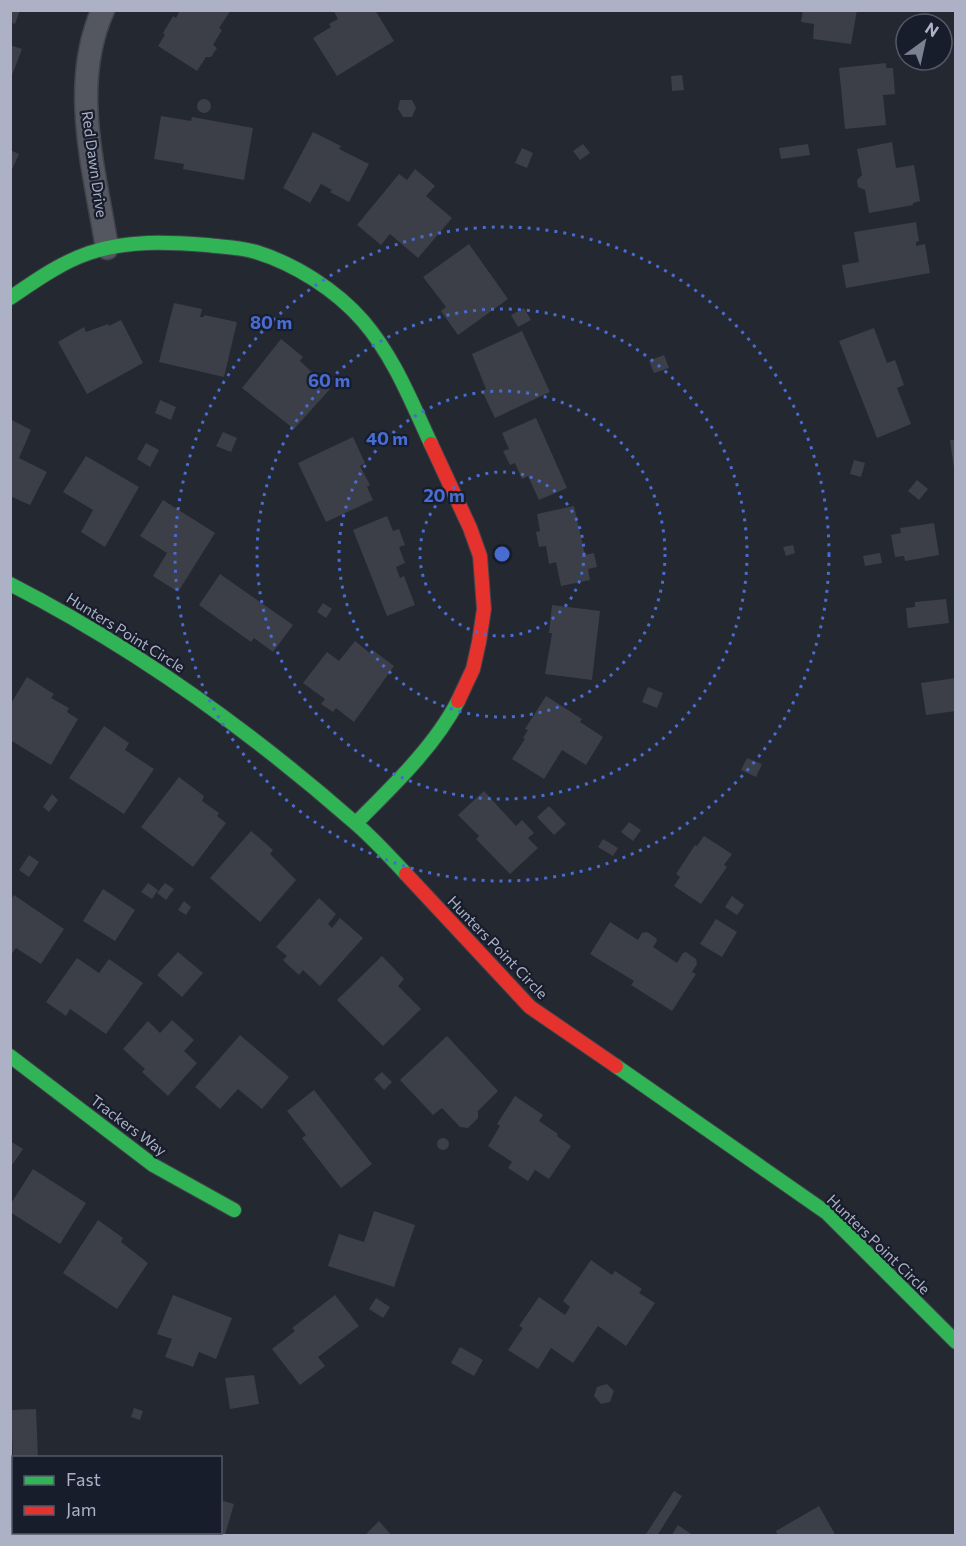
<svg xmlns="http://www.w3.org/2000/svg" width="966" height="1546" font-family="Commissioner,sans-serif">
  <rect width="100%" height="100%" fill="#242831"/>
  <path fill="#3c3f48" d="M10,10h10l-5,14 -5,-2z
    M180,10h51l-12,18 3,2 -9,15 4,3 -6,9h-5l-9,14 -39,-25 7,-11 -2,-2 10,-17 3,2z
    M333,10h42l19,31 -57,35 -24,-38 18,-11 -2,-3 9,-5z
    M803,10h54l-6,34 -38,-5 1,-15 -13,-2z
    M10,45l12,4 -11,29h-1z
    M886,63v5h7l2,26 -12,1 3,30 -41,4 -6,-61z
    M682,75l2,15 -12,1 -1,-15z
    M197 106a7 7 0 1 1 14 0a7 7 0 1 1-14 0Z
    M400,100h12l4,8 -4,9h-9l-3,-5 -2,-3z
    M161,116l30,5 1,-4 61,11 -9,52 -61,-11 1,-5 -30,-5z
    M313,132l28,14 -2,3 30,15 -20,38 -19,-10 2,-2 -11,-6 -11,19 -27,-15z
    M892,142l4,26 18,-3 6,36 -7,2v2l-44,8 -4,-23 -7,-3 -1,-7 5,-5 -5,-26z
    M583,144l7,9 -10,7 -7,-9z
    M808,144l2,11 -29,4 -2,-11z
    M522,148l11,5 -6,15 -12,-5z
    M10,150l9,4 -9,20z
    M415,169l20,17 -9,10 26,22 -34,40 -28,-24 -9,11 -24,-20 42,-51 8,6z
    M916,222l3,19 -3,1v4l9,-2 5,29 -84,15 -4,-23 17,-3 -5,-30z
    M469,244l39,55 -50,36 -17,-24 5,-4 -23,-30z
    M174,303l28,6 -2,8h4v-2l33,7 -13,55 -65,-15z
    M524,308l7,12 -13,7 -7,-12z
    M121,320l22,43 -56,31 -29,-52 26,-15 2,5 22,-8 1,2z
    M874,328l13,35 8,-3 9,25 -7,3 14,36 -34,14 -38,-97z
    M522,331l28,61 -55,26 -13,-27 4,-2 -14,-35z
    M281,339l22,18 -3,4 30,28 -36,40 -52,-41z
    M664,355l5,13 -15,5 -5,-12z
    M160,400l16,7 -5,13 -16,-7z
    M536,418l31,70 -28,12 -11,-24 -6,3 -7,-16 -5,2 -7,-14 6,-2 -7,-16z
    M10,419l21,11 -12,28 28,14 -17,33 -20,-9z
    M223,432l14,6 -6,14 -15,-6z
    M353,437l12,26 -5,3 10,19 -3,2 6,13 -47,22 -28,-59z
    M950,440h6v29h-2z
    M146,443l13,7 -9,17 -13,-8z
    M86,456l53,31 -34,60 -24,-15 12,-22 -30,-18z
    M854,460l11,3 -4,14 -11,-3z
    M917,480l11,9 -9,11 -11,-9z
    M163,500l52,33 -37,59 -25,-16 14,-23 -27,-17z
    M574,506l11,49 9,-2 3,14 -9,2 2,11 -29,6 -5,-24 -7,2 -3,-18 -7,1 -3,-15 4,-1 -3,-17z
    M387,516l6,15 6,-2 6,16 -6,2 6,16 -9,4 4,11 4,-2 11,29 -28,11 -34,-86z
    M934,523l5,32 -34,6 -1,-5 -9,1 -4,-22 10,-2 -1,-5z
    M793,545l2,8 -9,3 -3,-9z
    M880,553l2,10 -17,3 -2,-10z
    M220,574l73,51 -20,27 -19,-14 -3,4 -52,-37z
    M946,599l3,24 -41,5 -2,-20 9,-1v-5z
    M323,603l9,6 -6,9 -9,-6z
    M552,605l48,6 -8,69 -47,-6 6,-34 1,-7h-3z
    M355,641l16,13 3,-3 20,15 -40,56 -18,-14 -3,4 -12,-8 4,-5 -22,-16 24,-31 12,9z
    M27,677l27,17 -3,4 18,10 -2,4 11,7 -27,46 -41,-25v-35z
    M956,678v33l-30,4 -5,-32z
    M648,687l15,6 -6,15 -15,-6z
    M546,696l36,23 -2,3 23,15 -17,28 -24,-15 -18,29 -32,-20 13,-20 -2,-1 5,-8 -3,-1z
    M104,726l25,17 -4,7 29,19 -30,45 -55,-36z
    M747,758l15,6 -6,13 -15,-7z
    M179,777l25,19 -2,5 17,12 -2,3 9,7 -33,44 -52,-40z
    M484,791l32,35 6,-6 12,13 -6,5 10,10 -28,26 -34,-35 3,-3 -21,-21z
    M52,794l6,6 -9,12 -6,-5z
    M549,806l17,18 -12,11 -17,-18z
    M629,822l12,8 -8,11 -12,-9z
    M251,831l22,19 -3,4 26,26 -36,42 -50,-44z
    M704,836l28,18 -8,11 3,2 -26,37 -27,-18 6,-9 -4,-3 19,-29 2,1z
    M603,839l15,9 -5,8 -15,-9z
    M29,855l10,7 -10,15 -10,-7z
    M148,883l10,7 -6,9 -11,-7z
    M165,883l9,6 -8,11 -9,-7z
    M103,889l32,21 -20,31 -32,-20z
    M14,895l50,34 -23,35 -25,-16 -6,8v-55z
    M732,896l12,9 -7,10 -12,-8z
    M319,898l17,16 -8,10 4,4 8,-10 23,20 -43,48 -17,-16 -4,5 -11,-10 -5,-5 4,-4 -11,-9z
    M184,901l7,6 -5,8 -8,-5z
    M716,919l21,13 -15,25 -22,-13z
    M610,922l28,18 4,-7 5,-1 9,6 1,3 -4,6 24,16 6,-10 3,-1 10,7 1,5 -5,8 4,2 -24,37 -41,-26 3,-4 -44,-27z
    M178,952l25,21 -21,24 -25,-22z
    M382,956l22,23 -6,7 23,23 -38,37 -46,-46z
    M77,958l22,15 10,-14 34,24 -37,51 -36,-25 -4,7 -20,-14z
    M172,1020l22,20 -10,11 13,12 -29,33 -26,-24 3,-3 -22,-20 25,-28 12,12z
    M240,1035l49,42 -27,32 -24,-20 -18,20 -25,-22z
    M447,1036l51,55 -20,20v7l-10,10 -8,-1 -18,-19 -9,7 -33,-35z
    M382,1072l10,10 -8,8 -10,-11z
    M314,1090l58,74 -31,24 -39,-50 4,-3 -19,-24z
    M515,1096l28,19 -4,6 19,13 -1,2 14,10 -22,33 -14,-9 -7,11 -20,-13 4,-6 -24,-16 12,-20 -3,-2z
    M437 1144a6 6 0 1 1 12 0a6 6 0 1 1-12 0Z
    M10,1141l13,8 -13,19z
    M33,1169l53,34 -26,41 -50,-32v-7z
    M374,1211l41,14 -21,62 -66,-21 11,-32 25,8z
    M98,1220l25,18 -2,4 27,21 -31,46 -54,-36z
    M591,1260l21,15 3,-4 27,18 -3,4 16,10 -29,43 -28,-20 -25,37 -22,-15 -13,21 -30,-19 15,-22 -4,-2 20,-29 26,18 5,-8 -7,-6z
    M173,1295l59,23 -16,41 -17,-7 -6,15 -28,-10 7,-18 -15,-5z
    M335,1295l24,31 -41,31 7,9 -25,19 -28,-36 23,-18 -3,-3z
    M376,1298l14,9 -7,11 -14,-9z
    M460,1347l23,13 -9,16 -23,-13z
    M254,1375l5,29 -29,5 -5,-31z
    M607,1384l7,7 -4,11 -9,2 -7,-8 3,-9z
    M134,1408l9,3 -3,9 -9,-3z
    M36,1409l2,49h-25l-2,-48z
    M10,1473h4v53h-4z
    M674,1491l8,5 -25,40h-10l-1,-2z
    M220,1500l14,4 -9,31 -5,-1z
    M819,1506l17,30h-58l-2,-5z
    M379,1521l13,15h-28z
    M678,1525l16,11h-23z
    M173,1532h22v4h-14z"/>
  <g fill="none" stroke-linecap="round" stroke-linejoin="round">
    <defs>
      <path id="street" d="M103,10c-34,75 -8,162 4,238"/>
      <path id="fast" d="M10,298c25,-17 50,-35 79,-45 38,-13 78,-11 118,-8 16,2 33,2 49,7 39,12 80,38 107,69 31,36 48,80 68,123
        M10,584c125,64 239,146 344,238 19,16 35,34 52,52
        M356,823c36,-36 79,-77 102,-122
        M10,1056l143,109 81,45
        M616,1066l211,147 129,129"/>
      <path id="jam" d="M431,444l39,84 10,28 4,53 -5,33 -6,27 -15,32
        M406,874l124,133 86,59"/>
    </defs>
    <use href="#street" stroke="#40434b" stroke-width="25"/>
    <use href="#fast" stroke="#40434b" stroke-width="16"/>
    <use href="#jam" stroke="#40434b" stroke-width="16"/>
    <use href="#street" stroke="#545660" stroke-width="22"/>
    <use href="#fast" stroke="#30b455" stroke-width="14"/>
    <use href="#jam" stroke="#e5322d" stroke-width="14"/>
  </g>
  <g fill="none" stroke="#486cd2" stroke-width="3" stroke-dasharray="3 6">
    <circle cx="502" cy="554" r="82"/>
    <circle cx="502" cy="554" r="163"/>
    <circle cx="502" cy="554" r="245"/>
    <circle cx="502" cy="554" r="327"/>
  </g>
  <g text-anchor="middle" dominant-baseline="central" stroke-width="4.5" stroke-linejoin="round" paint-order="stroke">
    <g font-size="15" fill="#acb1c5" stroke="#181d2c">
      <text transform="translate(95 164) rotate(82)">Red Dawn Drive</text>
      <text transform="translate(126 632) rotate(32)">Hunters Point Circle</text>
      <text transform="translate(498 947) rotate(46)">Hunters Point Circle</text>
      <text transform="translate(129 1125) rotate(37)">Trackers Way</text>
      <text transform="translate(879 1244) rotate(44)">Hunters Point Circle</text>
    </g>
  </g>
  <circle cx="502" cy="554" r="9" fill="#486cd2" stroke="#181d2c" stroke-width="3"/>
  <g font-size="18" text-anchor="middle" font-weight="bold" fill="#486cd2" stroke="#181d2c" stroke-width="4.5" stroke-linejoin="round" paint-order="stroke">
    <text x="271" y="329">80 m</text>
    <text x="329" y="387">60 m</text>
    <text x="387" y="445">40 m</text>
    <text x="444" y="502">20 m</text>
  </g>
  <rect width="966" height="1546" fill="none" stroke="#acb1c5" stroke-width="24"/>
  <rect x="12" y="1456" width="210" height="78" fill="#181d2c" stroke="#535869" stroke-width="1.5"/>
  <rect x="24" y="1476" width="30" height="9" fill="#30b455" stroke="#535869" stroke-width="1.5"/>
  <text x="66" y="1486" font-size="18" fill="#acb1c5">Fast</text>
  <rect x="24" y="1506" width="30" height="9" fill="#e5322d" stroke="#535869" stroke-width="1.5"/>
  <text x="66" y="1516" font-size="18" fill="#acb1c5">Jam</text>
  <g transform="translate(924 42) rotate(33)"><circle r="28" fill="#181d2c" stroke="#535869" stroke-width="1.5"/>
  <path d="M0-4.5L10 22L0 15L-10 22Z" fill="#7c8191"/>
  <text y="-9" font-size="16" font-weight="bold" text-anchor="middle" fill="#acb1c5">N</text>
  </g>
</svg>
